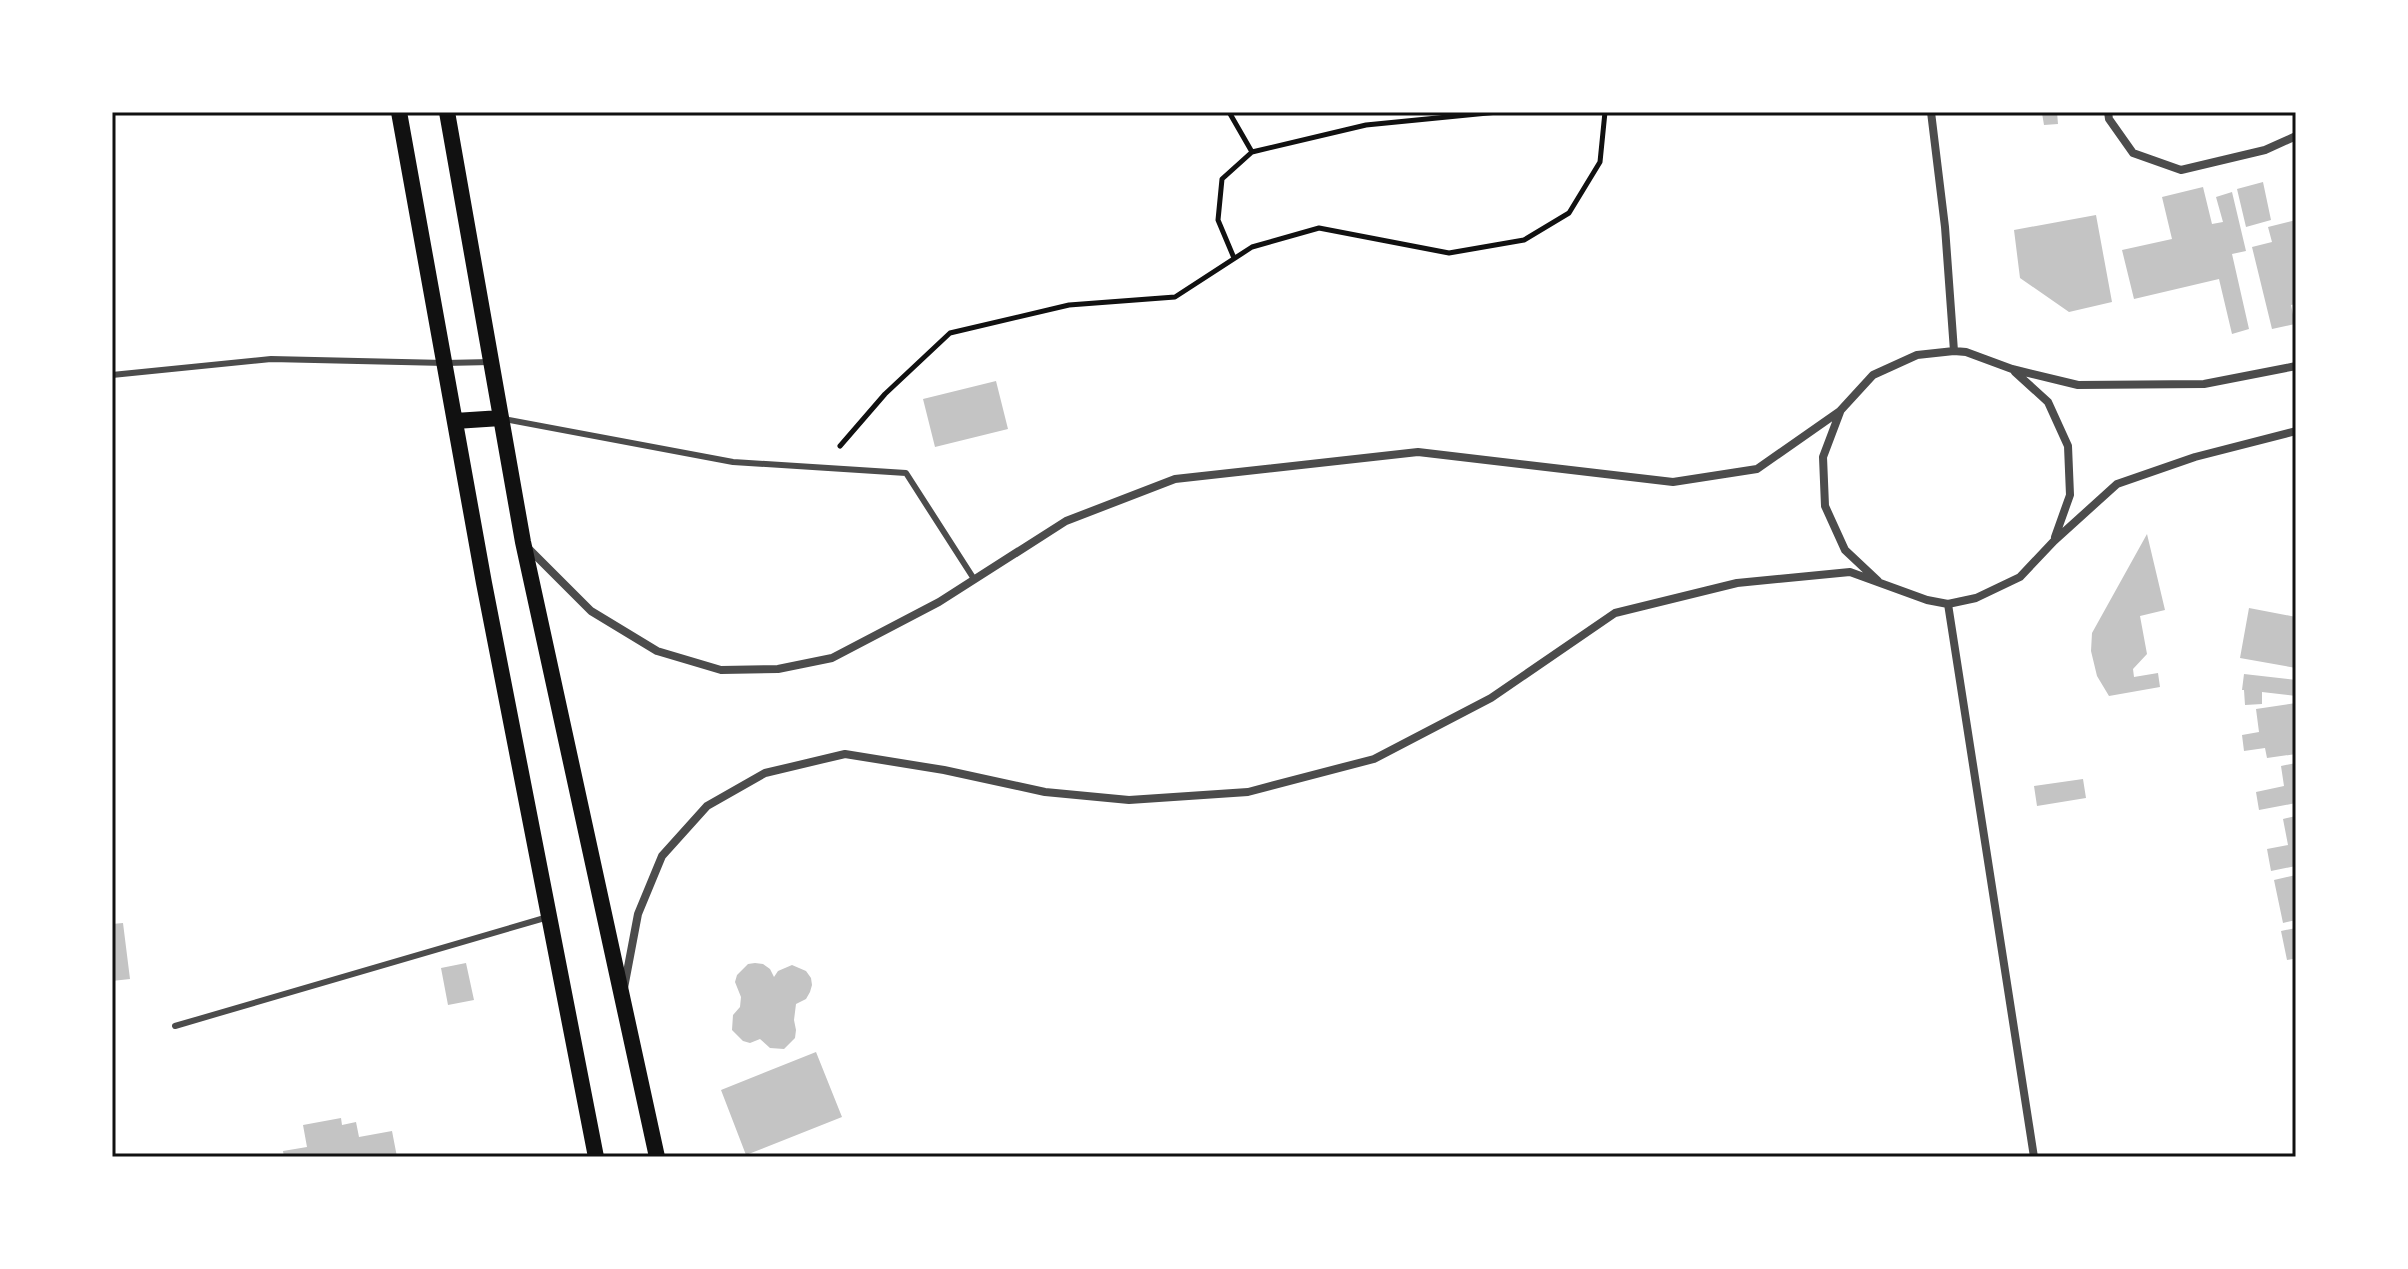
<svg xmlns="http://www.w3.org/2000/svg" width="2408" height="1269" font-family="Rubik,sans-serif">
  <rect width="100%" height="100%" fill="#fff"/>
  <path fill="#c4c4c4" d="M2057,112l1,12 -14,1 -2,-12z
    M2263,182l8,38 -25,7 -9,-38z
    M2203,187l9,37 11,-2 -7,-25 16,-5 14,59 -14,3 17,75 -17,5 -13,-55 -85,20 -12,-49 50,-11 -10,-42z
    M2096,215l16,87 -43,10 -49,-34 -6,-48z
    M2296,220v84l-5,1 4,19 -23,5 -20,-82 20,-5 -4,-15z
    M996,381l12,48 -73,18 -12,-48z
    M2147,534l18,76 -25,6 7,38 -14,15 1,8 24,-4 2,14 -51,9 -12,-20 -6,-25 1,-18z
    M2249,608l47,9v51l-56,-10z
    M2244,674l52,6v16l-34,-4v12l-17,1 -1,-15h-2z
    M2296,703v51l-29,4 -2,-10 -21,3 -2,-16 17,-3 -3,-23z
    M2296,763v40l-37,7 -3,-18 28,-6 -3,-20z
    M2083,779l3,19 -49,8 -3,-20z
    M2296,816v50l-25,5 -4,-22 21,-4 -5,-26z
    M2296,875v45l-13,3 -9,-43z
    M123,923l7,56 -18,2v-57z
    M2296,928v38h-1l-2,-7 -6,1 -6,-29z
    M466,963l8,37 -26,5 -7,-37z
    M755,963l8,1 7,5 4,8 4,-6 14,-6 14,6 5,7 1,7 -2,7 -4,7 -10,5 -2,16 2,10 -1,8 -11,11 -14,-1 -10,-9 -10,4 -7,-2 -11,-11 1,-15 7,-8 1,-10 -6,-15 2,-7 11,-11z
    M816,1052l26,65 -96,38 -25,-65z
    M341,1118l1,7 14,-3 3,15 33,-6 5,26h-113l-1,-6 24,-4 -4,-22z"/>
  <g fill="none" stroke-linecap="round" stroke-linejoin="round">
    <path stroke="#111" stroke-width="5" d="M1229,112l23,40
      M1234,258l-16,-38 4,-41 30,-27 114,-27 132,-13
      M840,446l45,-52 65,-61 119,-28 106,-8 77,-50 67,-19 130,25 75,-13 45,-27 31,-51 5,-50"/>
    <path stroke="#4c4c4c" stroke-width="6" d="M112,375l159,-16 174,4 46,-1
      M504,419l229,43 173,11 68,106
      M175,1026l373,-109"/>
    <path stroke="#4c4c4c" stroke-width="8" d="M1931,112l14,115 9,124
      M2108,112l1,7 24,34 48,17 84,-20 31,-14
      M2015,372l33,30 20,44 2,49 -15,42
      M1840,412l-17,45 2,49 20,44 33,31
      M526,546l65,65 66,40 64,19 57,-1 54,-11 107,-56 127,-81 109,-42 243,-27 255,30 84,-13 83,-58 33,-36 44,-20 37,-4 12,1 46,17 66,16 126,-1 92,-18
      M1948,604l86,553
      M624,988l14,-74 24,-58 45,-50 58,-33 80,-19 99,16 101,22 84,8 119,-8 126,-33 117,-61 124,-85 122,-30 113,-11 77,28 21,4 28,-6 44,-21 34,-36 63,-57 78,-27 101,-26"/>
    <path stroke="#111" stroke-width="16" d="M399,112l85,471 112,574
      M447,112l76,430 134,615
      M455,421l46,-3"/>
  </g>
  <rect width="2408" height="1269" fill="none" stroke="#ffffff" stroke-width="228"/>
  <rect x="114" y="114" width="2180" height="1041" fill="none" stroke="#111" stroke-width="3"/>
</svg>
